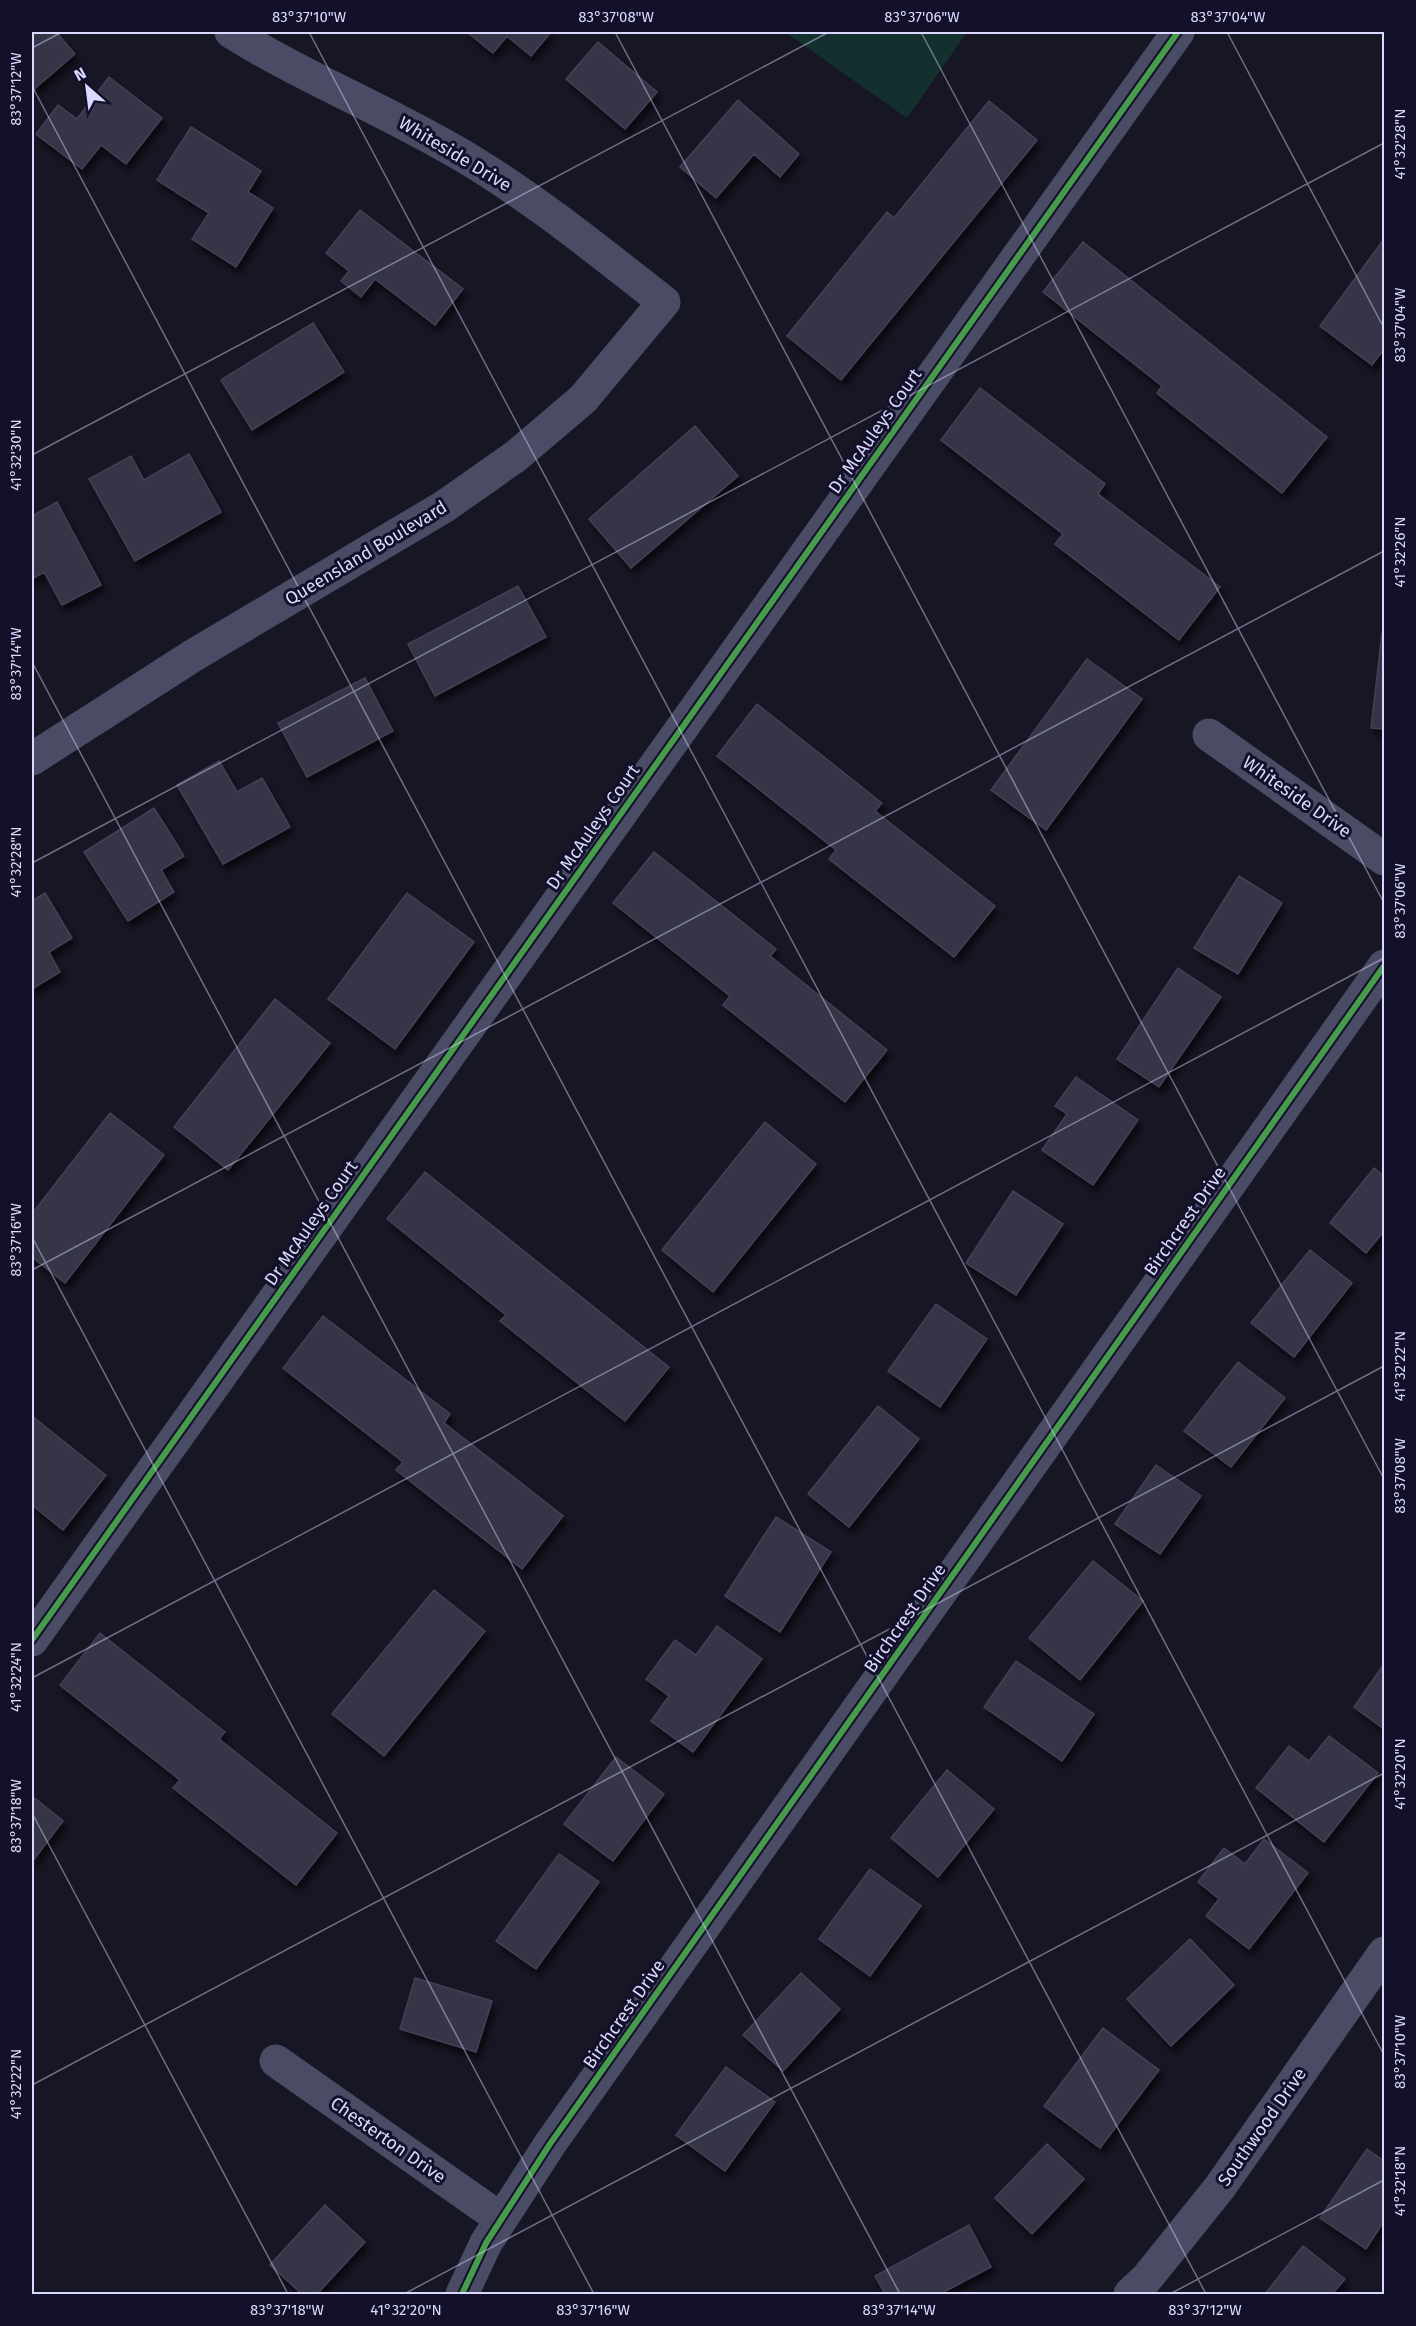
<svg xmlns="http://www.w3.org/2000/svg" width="1416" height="2326" font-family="'Fira Sans',sans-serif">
  <defs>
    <filter id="shadow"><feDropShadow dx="3.5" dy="6" stdDeviation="3" flood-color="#0009"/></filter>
  </defs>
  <rect width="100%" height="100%" fill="#171624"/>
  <path fill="#13302f" d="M785,32h182l-60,86z"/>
  <path fill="#353446" stroke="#434157" stroke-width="1.5" filter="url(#shadow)" d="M32,32h24l19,22 -42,36 -1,-3z
    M467,32h84l-20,24 -24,-20 -14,17z
    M598,42l59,50 -32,37 -59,-50z
    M109,77l53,41 -36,46 -25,-19 -19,24 -46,-35 22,-29 19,14z
    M738,100l61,54 -19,23 -26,-23 -38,44 -36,-31z
    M989,101l48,39 -196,240 -54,-44 100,-124 7,6z
    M191,127l70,44 -13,21 25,16 -37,59 -44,-28 17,-26 -52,-33z
    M360,210l103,79 -28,36 -60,-46 -14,18 -20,-16 8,-10 -23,-18z
    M1384,239v110l-12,16 -52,-39z
    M1083,242l244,195 -45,56 -125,-100 5,-7 -119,-94z
    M313,323l31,49 -92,58 -31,-50z
    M980,388l125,96 -7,10 122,93 -41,53 -124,-96 8,-10 -122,-94z
    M695,426l43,50 -107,92 -42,-49z
    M189,454l32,58 -86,49 -46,-82 42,-23 13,24z
    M57,502l44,83 -39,20 -18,-33 -12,7v-63z
    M518,586l28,51 -111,59 -27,-52z
    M1382,633h2v96l-13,-1z
    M1087,659l55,40 -96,131 -55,-40z
    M365,678l28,53 -86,46 -29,-54z
    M757,704l125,99 -7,8 120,95 -41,51 -125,-98 7,-9 -119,-94z
    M219,761l18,31 25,-14 28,49 -67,37 -46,-79z
    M154,808l30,48 -23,14 13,22 -46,29 -44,-69z
    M654,852l122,97 -6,7 117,94 -42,52 -122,-97 7,-9 -117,-93z
    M1239,876l43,27 -44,71 -44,-26z
    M45,893l27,45 -23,14 11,20 -28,17v-88z
    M407,893l67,49 -79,107 -67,-50z
    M1178,968l43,29 -62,90 -42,-28z
    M275,999l55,44 -102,127 -54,-43z
    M1076,1077l62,43 -45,65 -51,-35 25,-36 -12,-8z
    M110,1113l54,42 -99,128 -33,-26v-43z
    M765,1122l51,42 -103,128 -51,-42z
    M1374,1168l10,8v55l-18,22 -36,-30z
    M425,1172l244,195 -44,54 -125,-100 6,-6 -119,-96z
    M1013,1191l50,33 -47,71 -50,-32z
    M1310,1250l42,33 -58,74 -43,-34z
    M936,1304l51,35 -47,68 -52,-36z
    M323,1316l127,98 -6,9 119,93 -41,53 -126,-99 7,-8 -120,-94z
    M1238,1362l47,36 -54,69 -47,-36z
    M878,1406l41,33 -70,88 -41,-33z
    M32,1416l74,59 -43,55 -31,-25z
    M1156,1465l45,31 -41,58 -45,-30z
    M776,1517l55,35 -51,80 -55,-36z
    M1093,1561l50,40 -63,79 -51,-42z
    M434,1590l51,41 -101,125 -52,-42z
    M717,1626l45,33 -69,93 -42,-31 18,-25 -23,-17 29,-39 21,15z
    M100,1633l125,99 -6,7 118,94 -41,52 -123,-97 7,-8 -120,-95z
    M1016,1661l78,53 -32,47 -78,-54z
    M1384,1664v65l-30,-22z
    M1329,1736l49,37 -54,69 -68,-54 33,-42 20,15z
    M616,1757l48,37 -51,67 -49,-37z
    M947,1770l47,39 -56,68 -47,-39z
    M32,1796l31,25 -31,41z
    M1264,1839l44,34 -59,76 -43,-33 13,-17 -21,-17 26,-34 21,16z
    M559,1854l40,28 -63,87 -40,-28z
    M870,1869l51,37 -51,70 -51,-37z
    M1190,1939l44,46 -63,61 -44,-47z
    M801,1973l39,36 -57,62 -40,-36z
    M415,1978l77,23 -16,51 -76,-23z
    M1103,2028l56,42 -59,78 -56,-42z
    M726,2067l49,35 -50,69 -49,-36z
    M1047,2144l37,35 -52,55 -37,-36z
    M1367,2149l17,12v60l-18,28 -46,-31z
    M325,2205l40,37 -48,52h-15l-32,-29z
    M969,2225l22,42 -51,27h-55l-10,-18z
    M1303,2246l42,33 -13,15h-67z"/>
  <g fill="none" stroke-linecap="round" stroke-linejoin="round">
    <path stroke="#4a4b65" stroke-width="33" d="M1209,735l175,124
      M32,759l162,-104 251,-149 71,-50 67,-57 81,-97c-63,-49 -124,-99 -191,-140 -78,-48 -165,-82 -242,-130
      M32,1640l1146,-1608
      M276,2061l225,158
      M462,2294l24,-51 64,-99 834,-1178
      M1130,2294l17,-16 73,-91 164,-234"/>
    <defs>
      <path id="cycleway" d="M32,1640l1146,-1608
        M462,2294l24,-51 64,-99 834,-1178"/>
    </defs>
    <use href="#cycleway" stroke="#13102a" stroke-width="10"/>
    <use href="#cycleway" stroke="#469c4c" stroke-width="6"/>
  </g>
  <path fill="none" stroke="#dbd9ff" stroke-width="1.5" stroke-opacity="0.45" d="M309,32l1075,2023M615,32l769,1447M921,32l463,871M1227,32l157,296M32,48l30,-16M32,86l1174,2208M32,455l797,-423M32,662l868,1632M32,863l1352,-720M32,1237l562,1057M32,1270l1352,-719M32,1678l1352,-720M32,1813l256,481M32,2085l1352,-719M404,2294l980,-521M1170,2294l214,-114"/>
  <g text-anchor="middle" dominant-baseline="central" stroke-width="6" stroke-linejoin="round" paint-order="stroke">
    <g font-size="18" fill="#dbd9ff" stroke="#13102a">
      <text transform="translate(455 154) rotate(31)">Whiteside Drive</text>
      <text transform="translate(875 431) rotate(-55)">Dr McAuleys Court</text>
      <text transform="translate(366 553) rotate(-31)">Queensland Boulevard</text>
      <text transform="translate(1297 797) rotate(35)">Whiteside Drive</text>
      <text transform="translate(593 827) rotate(-55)">Dr McAuleys Court</text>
      <text transform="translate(1185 1221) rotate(-55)">Birchcrest Drive</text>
      <text transform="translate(311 1223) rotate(-55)">Dr McAuleys Court</text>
      <text transform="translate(905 1618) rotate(-55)">Birchcrest Drive</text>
      <text transform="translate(624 2014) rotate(-55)">Birchcrest Drive</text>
      <text transform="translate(1262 2127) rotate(-55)">Southwood Drive</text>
      <text transform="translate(388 2140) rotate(35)">Chesterton Drive</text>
    </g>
  </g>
  <rect width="1416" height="2326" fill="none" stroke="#13102a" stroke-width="66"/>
  <g transform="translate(87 87) rotate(332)" stroke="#13102a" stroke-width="4.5" paint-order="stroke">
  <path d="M0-4.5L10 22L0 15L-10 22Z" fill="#dbd9ff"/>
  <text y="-9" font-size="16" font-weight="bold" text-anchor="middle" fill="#dbd9ff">N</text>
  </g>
  <rect x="33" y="33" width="1350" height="2260" fill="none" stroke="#dbd9ff" stroke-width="2"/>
  <g font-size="15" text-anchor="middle" fill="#dbd9ff">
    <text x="309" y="22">83°37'10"W</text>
    <text x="616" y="22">83°37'08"W</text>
    <text x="922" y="22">83°37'06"W</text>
    <text x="1228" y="22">83°37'04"W</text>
    <text transform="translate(16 89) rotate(-90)" y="5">83°37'12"W</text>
    <text transform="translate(1400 144) rotate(-90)" y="5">41°32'28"N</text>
    <text transform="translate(1400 325) rotate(-90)" y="5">83°37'04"W</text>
    <text transform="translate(16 455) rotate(-90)" y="5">41°32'30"N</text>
    <text transform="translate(1400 552) rotate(-90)" y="5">41°32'26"N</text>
    <text transform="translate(16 664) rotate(-90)" y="5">83°37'14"W</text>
    <text transform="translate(16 862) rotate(-90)" y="5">41°32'28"N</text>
    <text transform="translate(1400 901) rotate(-90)" y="5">83°37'06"W</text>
    <text transform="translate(16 1240) rotate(-90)" y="5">83°37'16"W</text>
    <text transform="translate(1400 1366) rotate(-90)" y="5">41°32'22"N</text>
    <text transform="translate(1400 1476) rotate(-90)" y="5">83°37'08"W</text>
    <text transform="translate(16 1677) rotate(-90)" y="5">41°32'24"N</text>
    <text transform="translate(1400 1774) rotate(-90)" y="5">41°32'20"N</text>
    <text transform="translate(16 1816) rotate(-90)" y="5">83°37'18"W</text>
    <text transform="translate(1400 2052) rotate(-90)" y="5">83°37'10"W</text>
    <text transform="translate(16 2084) rotate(-90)" y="5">41°32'22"N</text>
    <text transform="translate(1400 2181) rotate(-90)" y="5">41°32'18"N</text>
    <text x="287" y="2315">83°37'18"W</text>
    <text x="406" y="2315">41°32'20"N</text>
    <text x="593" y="2315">83°37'16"W</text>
    <text x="899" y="2315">83°37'14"W</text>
    <text x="1205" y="2315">83°37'12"W</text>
  </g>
</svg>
